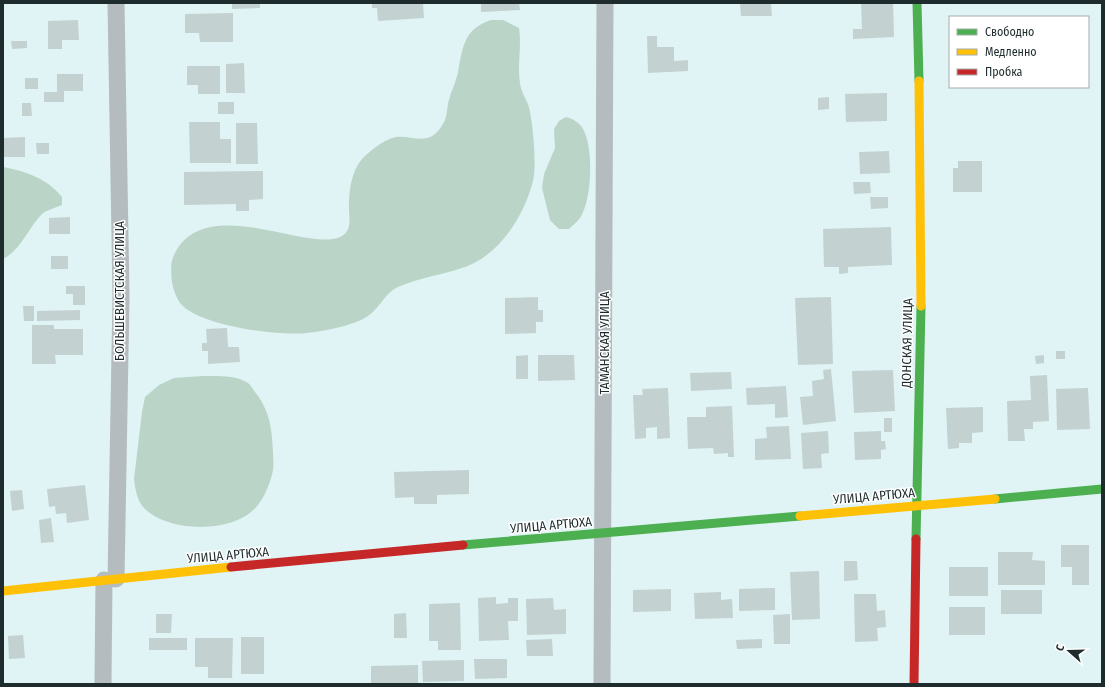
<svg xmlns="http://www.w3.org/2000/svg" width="1105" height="687" font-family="'Fira Sans Condensed',sans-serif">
  <rect width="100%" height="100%" fill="#e0f3f5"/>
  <path fill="#bad5c7" d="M491,20h12l16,8c3,20 -2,36 1,55 1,8 5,14 8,21 5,15 9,62 5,77 -9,36 -35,76 -71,87 -21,7 -44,10 -64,19 -17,8 -18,27 -42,35 -15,6 -33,9 -49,11 -29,3 -109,-7 -127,-30 -4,-6 -7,-14 -8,-21 -1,-9 -2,-19 2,-27 32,-69 152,9 173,-24 4,-7 2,-14 2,-22 0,-18 2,-39 15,-52 7,-7 19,-16 28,-19 18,-6 38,14 53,-18 2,-5 2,-11 3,-16 2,-11 8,-21 10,-32 5,-26 6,-43 33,-52z
    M566,117c7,2 13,5 17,12 11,19 9,71 -3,89 -3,4 -8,8 -11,11h-10l-9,-9 -8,-32 2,-14 11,-26 -1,-19 5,-8z
    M3,167c22,4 45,12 59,30v8c-6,3 -16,5 -20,9 -14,14 -21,36 -39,45z
    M203,376c13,0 34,-1 45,7 3,2 5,7 7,9 15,19 17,37 18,60 0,6 1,12 0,18 -2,11 -8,27 -16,36 -22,28 -89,27 -113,2 -7,-7 -9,-20 -10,-29l8,-67 3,-15 14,-12 15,-7z"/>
  <path fill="#c3d2d1" d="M232,3h28v5l-28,1z
    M372,3h51l1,15 -46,3 -1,-13h-5z
    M481,3h38l1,7 -39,2z
    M740,3h31l1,13h-31z
    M861,3h32l1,34 -41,2v-10h9z
    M233,13v29h-33l-1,-9h-14v-19z
    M78,20l1,20h-17v9h-14v-28z
    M647,36h10v11h17v14l14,-1v11l-40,2z
    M11,41h16v7l-15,1z
    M244,63l1,30h-19v-29z
    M187,66h33v28h-22v-9h-11z
    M57,74h26v17h-19v11h-20v-10h13z
    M25,78h13v11h-13z
    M887,93v28l-41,1 -1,-28z
    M829,97v12l-11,1v-12z
    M218,102h16v12h-16z
    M22,103h9l1,13h-10z
    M189,122h31v17h11v24h-41z
    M236,123h21l1,41h-22z
    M25,137v20h-22v-19z
    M36,143h13v11h-12z
    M889,151l1,22 -30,1 -1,-22z
    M958,161h24v31h-29v-24h5z
    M263,171v28l-14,1v11h-13v-7l-52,1v-33z
    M853,182h17l1,11 -17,1z
    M870,197h18v11l-17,1z
    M70,217v17h-21v-16z
    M891,227l1,38 -44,2v6l-9,1v-7h-15l-1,-38z
    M51,256h17v13h-17z
    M66,286h19v19h-12v-11h-7z
    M538,297v13h5v12h-7v11l-31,1v-36z
    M831,297l2,67 -35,1 -3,-67z
    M23,306h11v15h-10z
    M80,310v10l-43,1v-10z
    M32,325h22v4h29v26h-28l1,9h-24z
    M227,328l1,19h11l1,15 -32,2v-13h-6v-8h5l-1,-14z
    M1056,351h9v8h-9z
    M528,355v24h-12v-23z
    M538,355h36l1,25 -37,1z
    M1044,355v8l-8,1 -1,-8z
    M831,369l5,52 -33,4 -3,-28 13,-1 -1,-15 12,-2 -1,-9z
    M893,370l2,41 -41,2 -2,-42z
    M731,372l1,17 -41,2 -1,-18z
    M1047,375l2,46 -16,1v7h-9l1,12h-17l-1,-40 24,-1 -1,-24z
    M786,386l2,31 -13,1v-14l-28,1 -1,-17z
    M668,388l2,50 -13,1v-12l-11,1v10l-11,1 -2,-44h10l-1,-6z
    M1088,388l2,41 -33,1 -1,-41z
    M732,406l2,51h-6v-4l-14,1 -1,-6 -25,1 -1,-32h19v-10z
    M983,407v25l-11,1v10h-13v5l-11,1 -2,-41z
    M884,418h8v14h-8z
    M789,426l2,33 -36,1v-21l12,-1 -1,-11z
    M828,431l1,22 -8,1 1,14 -19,1 -2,-36z
    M881,431v10h4l1,8 -5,1v9l-26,1 -1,-28z
    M469,470v24l-32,1v9h-23v-7l-19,1 -1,-26z
    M85,485l4,35 -22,3 -1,-10 -10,1 -1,-8 -6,1 -2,-18z
    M22,490l2,19 -12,2 -2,-20z
    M51,518l3,24 -13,1 -2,-23z
    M1061,545h28v40h-17v-18h-11z
    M998,552h35l-1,8 13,1v24h-47z
    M844,561h13l1,19 -14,1z
    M949,567h39v29h-39z
    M819,571l1,48 -28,1 -2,-48z
    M775,588v22l-36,1v-22z
    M671,589v22l-38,1v-22z
    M1001,590h41v24h-41z
    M721,592v8l11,-1 1,19 -38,1 -1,-26z
    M854,594h22l1,17 8,-1 1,17 -9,1 1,13 -23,1z
    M496,597v7l12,-1v-5h10v23h-10l1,19 -30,1 -1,-43z
    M553,598l1,12 12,-1v25l-39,1 -1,-36z
    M460,603l1,47h-23v-9h-9v-37z
    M949,607h36v28h-36z
    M406,613l1,25h-13v-24z
    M156,614h16l-1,19h-15z
    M790,614v30h-16l-1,-29z
    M23,635l2,23 -16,1 -1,-23z
    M241,637h23v37h-23z
    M149,638h38v12h-38z
    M195,638h38l-1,40h-24v-11h-13z
    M552,639l1,17h-26l-1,-16z
    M762,639v9l-25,1 -1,-9z
    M474,659h33v19l-32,1z
    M464,660v21l-41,1 -1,-21z
    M418,665v19h-47v-18z"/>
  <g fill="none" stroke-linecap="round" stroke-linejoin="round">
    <path stroke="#b4bcbf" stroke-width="17" d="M116,3l5,293 -5,283
      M103,684l1,-104
      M602,684l3,-681"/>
    <path stroke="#4caf50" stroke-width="9" d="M917,3l2,78
      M995,499l107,-10
      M916,539l5,-233
      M463,545l337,-29"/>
    <path stroke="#ffc107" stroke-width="9" d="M919,81l2,225
      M800,516l195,-17
      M3,591l228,-24"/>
    <path stroke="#c62828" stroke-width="9" d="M231,567l232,-22
      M914,684l2,-145"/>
  </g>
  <g text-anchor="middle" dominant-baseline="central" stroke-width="3" stroke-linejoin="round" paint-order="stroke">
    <g font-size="13" fill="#1f2c2d" stroke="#fff">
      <text transform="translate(119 291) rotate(-90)">БОЛЬШЕВИСТСКАЯ УЛИЦА</text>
      <text transform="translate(604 343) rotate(-90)">ТАМАНСКАЯ УЛИЦА</text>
      <text transform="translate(907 343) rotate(-89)">ДОНСКАЯ УЛИЦА</text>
      <text transform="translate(874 496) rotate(-5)">УЛИЦА АРТЮХА</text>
      <text transform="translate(551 525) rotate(-5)">УЛИЦА АРТЮХА</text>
      <text transform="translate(228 555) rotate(-5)">УЛИЦА АРТЮХА</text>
    </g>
  </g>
  <rect width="1105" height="687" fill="none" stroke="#1f2c2d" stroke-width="8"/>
  <rect x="949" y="16" width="140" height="72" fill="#ffffff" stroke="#a5abab"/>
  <rect x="957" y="29" width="20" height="6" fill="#4caf50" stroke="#a5abab"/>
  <text x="985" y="36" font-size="12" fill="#1f2c2d">Свободно</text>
  <rect x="957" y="49" width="20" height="6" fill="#ffc107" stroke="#a5abab"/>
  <text x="985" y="56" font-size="12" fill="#1f2c2d">Медленно</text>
  <rect x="957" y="69" width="20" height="6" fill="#c62828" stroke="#a5abab"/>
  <text x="985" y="76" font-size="12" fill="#1f2c2d">Пробка</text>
  <g transform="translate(1069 651) rotate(290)" stroke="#ffffff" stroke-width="3" paint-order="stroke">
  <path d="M0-3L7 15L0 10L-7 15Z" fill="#1f2c2d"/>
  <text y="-6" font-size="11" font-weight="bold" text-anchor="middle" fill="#1f2c2d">С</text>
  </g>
</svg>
